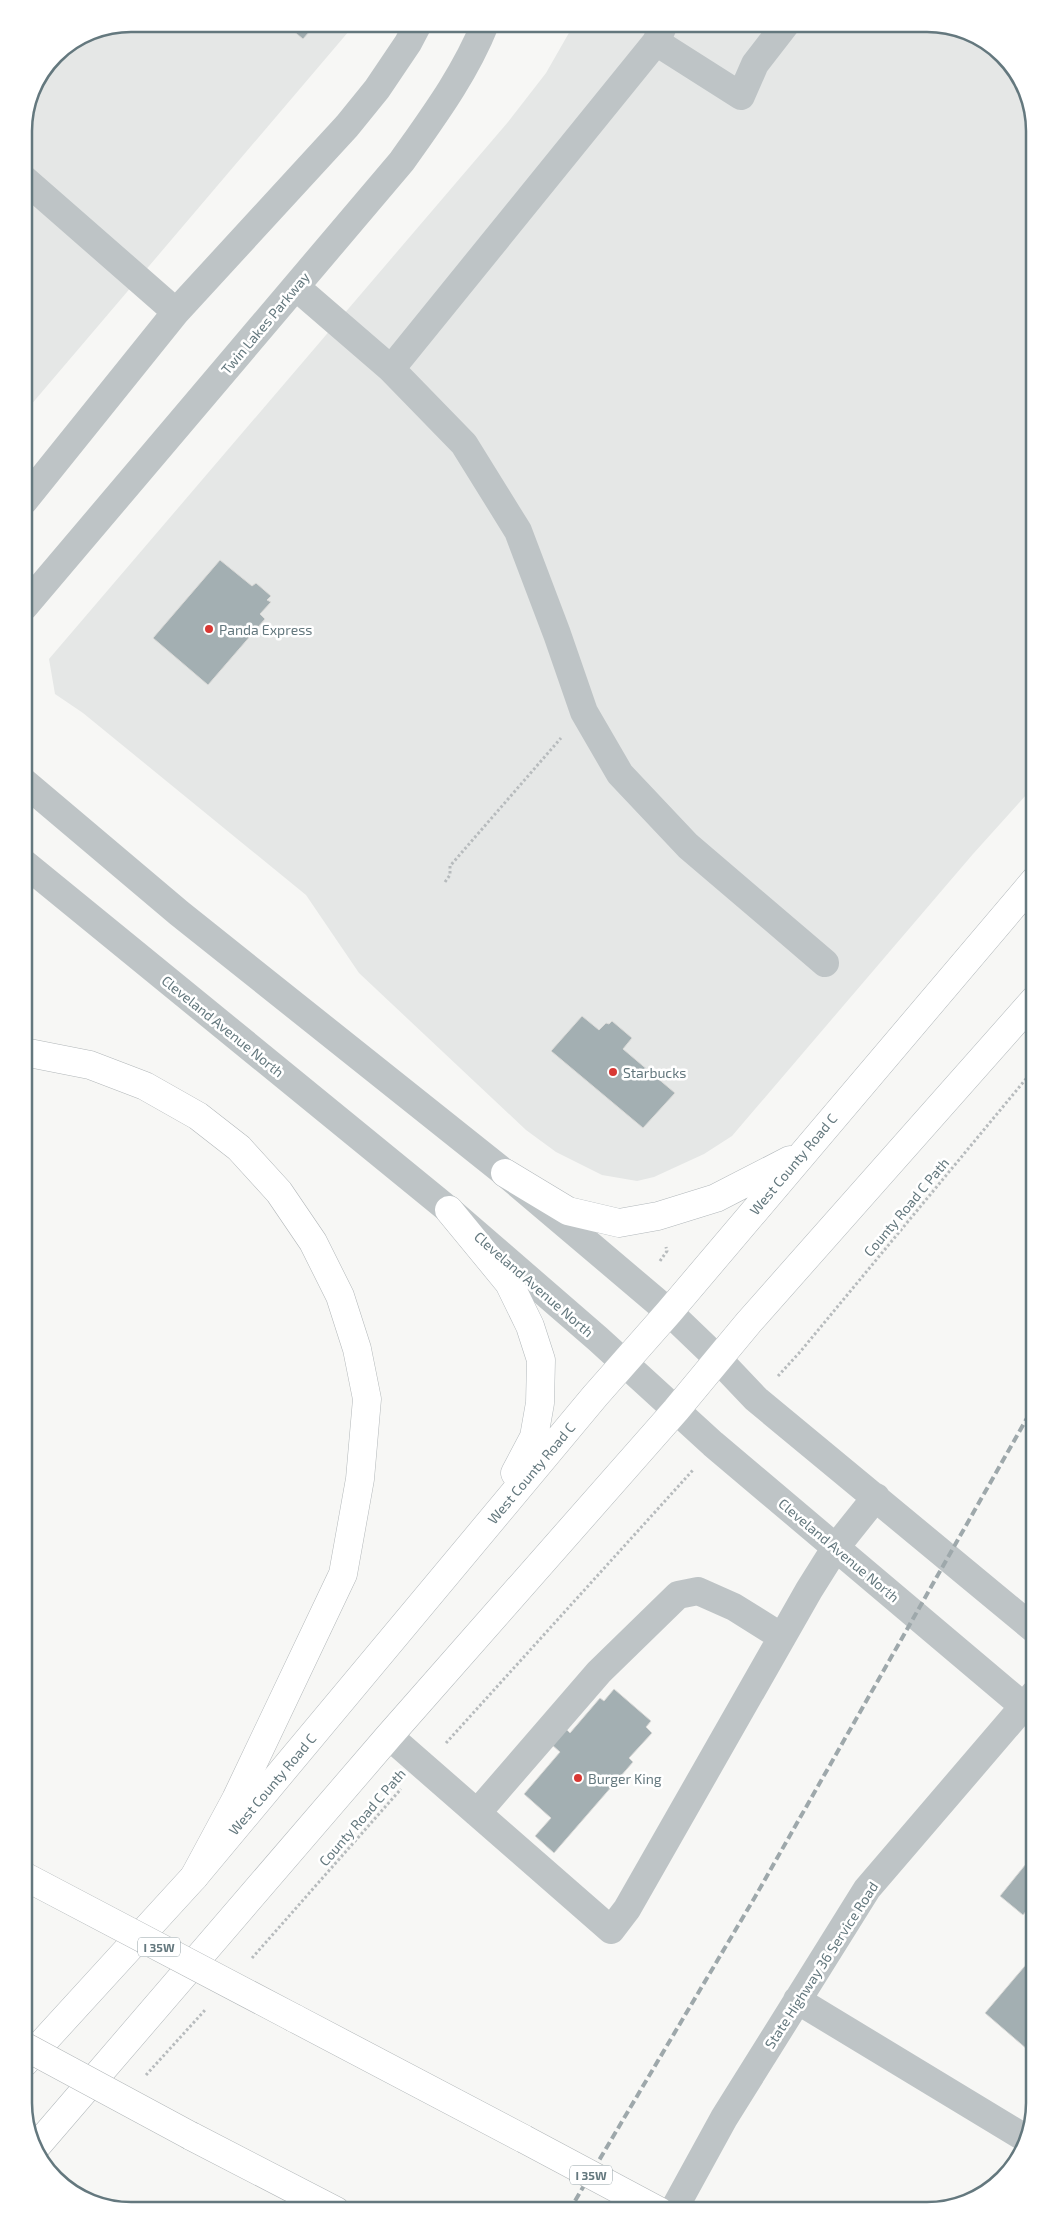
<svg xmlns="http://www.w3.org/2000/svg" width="1059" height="2235" font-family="'Exo 2',sans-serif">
  <rect width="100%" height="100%" fill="#f7f7f5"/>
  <path fill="#e5e7e6" d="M132,24h223l-331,389v-288l8,-35 24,-35 35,-23z
    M574,24h360l59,22 34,45 8,41v653l-62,69 -241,282 -28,18 -50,23 -17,4 -35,-6 -46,-23 -30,-22 -167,-157 -53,-78 -223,-182 -28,-19 -6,-35 459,-537 38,-49z"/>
  <path fill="#a3afb2" stroke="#d9d9d7" d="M285,24h31l-13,15z
    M220,560l32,26 4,-3 15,13 -4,4 4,2 -11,12 5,5 -57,66 -55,-47z
    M582,1016l17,14 7,-7 3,1 3,-3 20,17 -9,11 52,44 -32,35 -92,-77z
    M614,1689l37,32 -5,6 6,6 -23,25 4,4 -79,91 -19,-17 16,-18 -27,-24 36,-42 -9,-8 14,-16 5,5 30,-35 4,3z
    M1034,1854l1,46 -12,15 -23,-19z
    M1035,1954v102l-50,-43z"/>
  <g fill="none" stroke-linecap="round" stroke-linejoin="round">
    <defs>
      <path id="major" d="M505,1173l63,38 51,12 39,-7 58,-18 74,-38
        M449,1210l60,73 21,43 11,34 -1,43 -6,34 -19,36
        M24,2063l170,-186 401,-481 74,-84 366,-432
        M35,2148l354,-412 287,-326 73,-88 286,-323"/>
      <path id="highway" d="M24,1052l66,13 55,21 53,30 41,32 40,44 34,50 27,54 17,53 10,50 -7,80 -17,95 -107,225 -42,78
        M294,2018l230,121
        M191,2136l145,75"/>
    </defs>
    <use href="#major" stroke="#b2b8bb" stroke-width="29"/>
    <use href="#highway" stroke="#b2b7b9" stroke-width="29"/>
    <path stroke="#b7bbbd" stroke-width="3" stroke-dasharray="2.5 2.5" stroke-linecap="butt" d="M445,882l5,-7v-9l111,-128
      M660,1261l7,-10 -1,-4
      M778,1376l22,-24 235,-284
      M446,1743l247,-273
      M252,1958l149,-169
      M146,2075l60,-66"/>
    <path stroke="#bec4c6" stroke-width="28" d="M656,42l85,54 14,-32 31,-40
      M24,179l152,133
      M296,287l95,82 73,75 54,87 39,103 27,78 36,62 68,72 137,117
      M391,369l265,-327 8,-18
      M24,501l152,-189 171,-186 30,-37 31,-46 10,-19
      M24,607l378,-446c31,-44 63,-87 83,-137
      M24,782l155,131 326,260 164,139 49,47 38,40 279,231
      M24,863l425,347 149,129 115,105 322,272
      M389,1736l222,194 16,-21 182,-319 27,-43 40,-50
      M477,1813l122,-141 79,-77 20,-4 36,16 48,30
      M797,2000l228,138
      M673,2211l51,-93 143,-229 168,-196"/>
    <use href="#major" stroke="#fff" stroke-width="28"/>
    <use href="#highway" stroke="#fff" stroke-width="28"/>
    <path stroke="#9ea8ab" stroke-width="4" stroke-dasharray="8 4" stroke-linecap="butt" d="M569,2211l186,-314 280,-493"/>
    <defs>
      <path id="highway-bridge" d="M24,1876l270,142
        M24,2046l167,90
        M524,2139l135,72"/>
    </defs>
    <use href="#highway-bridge" stroke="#b2b7b9" stroke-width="29" stroke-linecap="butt"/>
    <use href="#highway-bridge" stroke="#fff" stroke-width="28"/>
  </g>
  <g fill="#d83834" stroke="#fff" stroke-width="2">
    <circle cx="209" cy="629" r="5"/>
    <circle cx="613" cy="1072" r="5"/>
    <circle cx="578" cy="1778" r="5"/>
  </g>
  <g text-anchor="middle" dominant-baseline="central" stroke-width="5" stroke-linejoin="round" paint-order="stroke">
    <g fill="#fff" stroke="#92a0a5" stroke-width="1">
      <rect x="138" y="1937.5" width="42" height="19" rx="4"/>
      <rect x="570" y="2165.5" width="42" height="19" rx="4"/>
    </g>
    <g font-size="12" font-weight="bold" fill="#64787e">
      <text x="159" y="1947">I 35W</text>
      <text x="591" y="2175">I 35W</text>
    </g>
    <g font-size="14" fill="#64787e" stroke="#fff">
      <text transform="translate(265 323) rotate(-50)">Twin Lakes Parkway</text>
      <text transform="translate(223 1026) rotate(39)">Cleveland Avenue North</text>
      <text transform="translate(793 1164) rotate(-50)">West County Road C</text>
      <text transform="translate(906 1207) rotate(-50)">County Road C Path</text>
      <text transform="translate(534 1284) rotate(41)">Cleveland Avenue North</text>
      <text transform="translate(531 1473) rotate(-50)">West County Road C</text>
      <text transform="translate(839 1550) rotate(40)">Cleveland Avenue North</text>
      <text transform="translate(272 1784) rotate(-50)">West County Road C</text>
      <text transform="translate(362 1817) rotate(-49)">County Road C Path</text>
      <text transform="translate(821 1965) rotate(-57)">State Highway 36 Service Road</text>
    </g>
    <g font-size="14" fill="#64787e" stroke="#fff" text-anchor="start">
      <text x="219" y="629">Panda Express</text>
      <text x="623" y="1072">Starbucks</text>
      <text x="588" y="1778">Burger King</text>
    </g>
  </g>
  <path d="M0 0H1059V2235H0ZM131 32H927A99 99 0 0 1 1026 131V2103A99 99 0 0 1 927 2202H131A99 99 0 0 1 32 2103V131A99 99 0 0 1 131 32Z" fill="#fff" fill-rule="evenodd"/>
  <path fill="none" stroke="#64787e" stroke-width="2.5" d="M131 32H927A99 99 0 0 1 1026 131V2103A99 99 0 0 1 927 2202H131A99 99 0 0 1 32 2103V131A99 99 0 0 1 131 32Z"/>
</svg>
